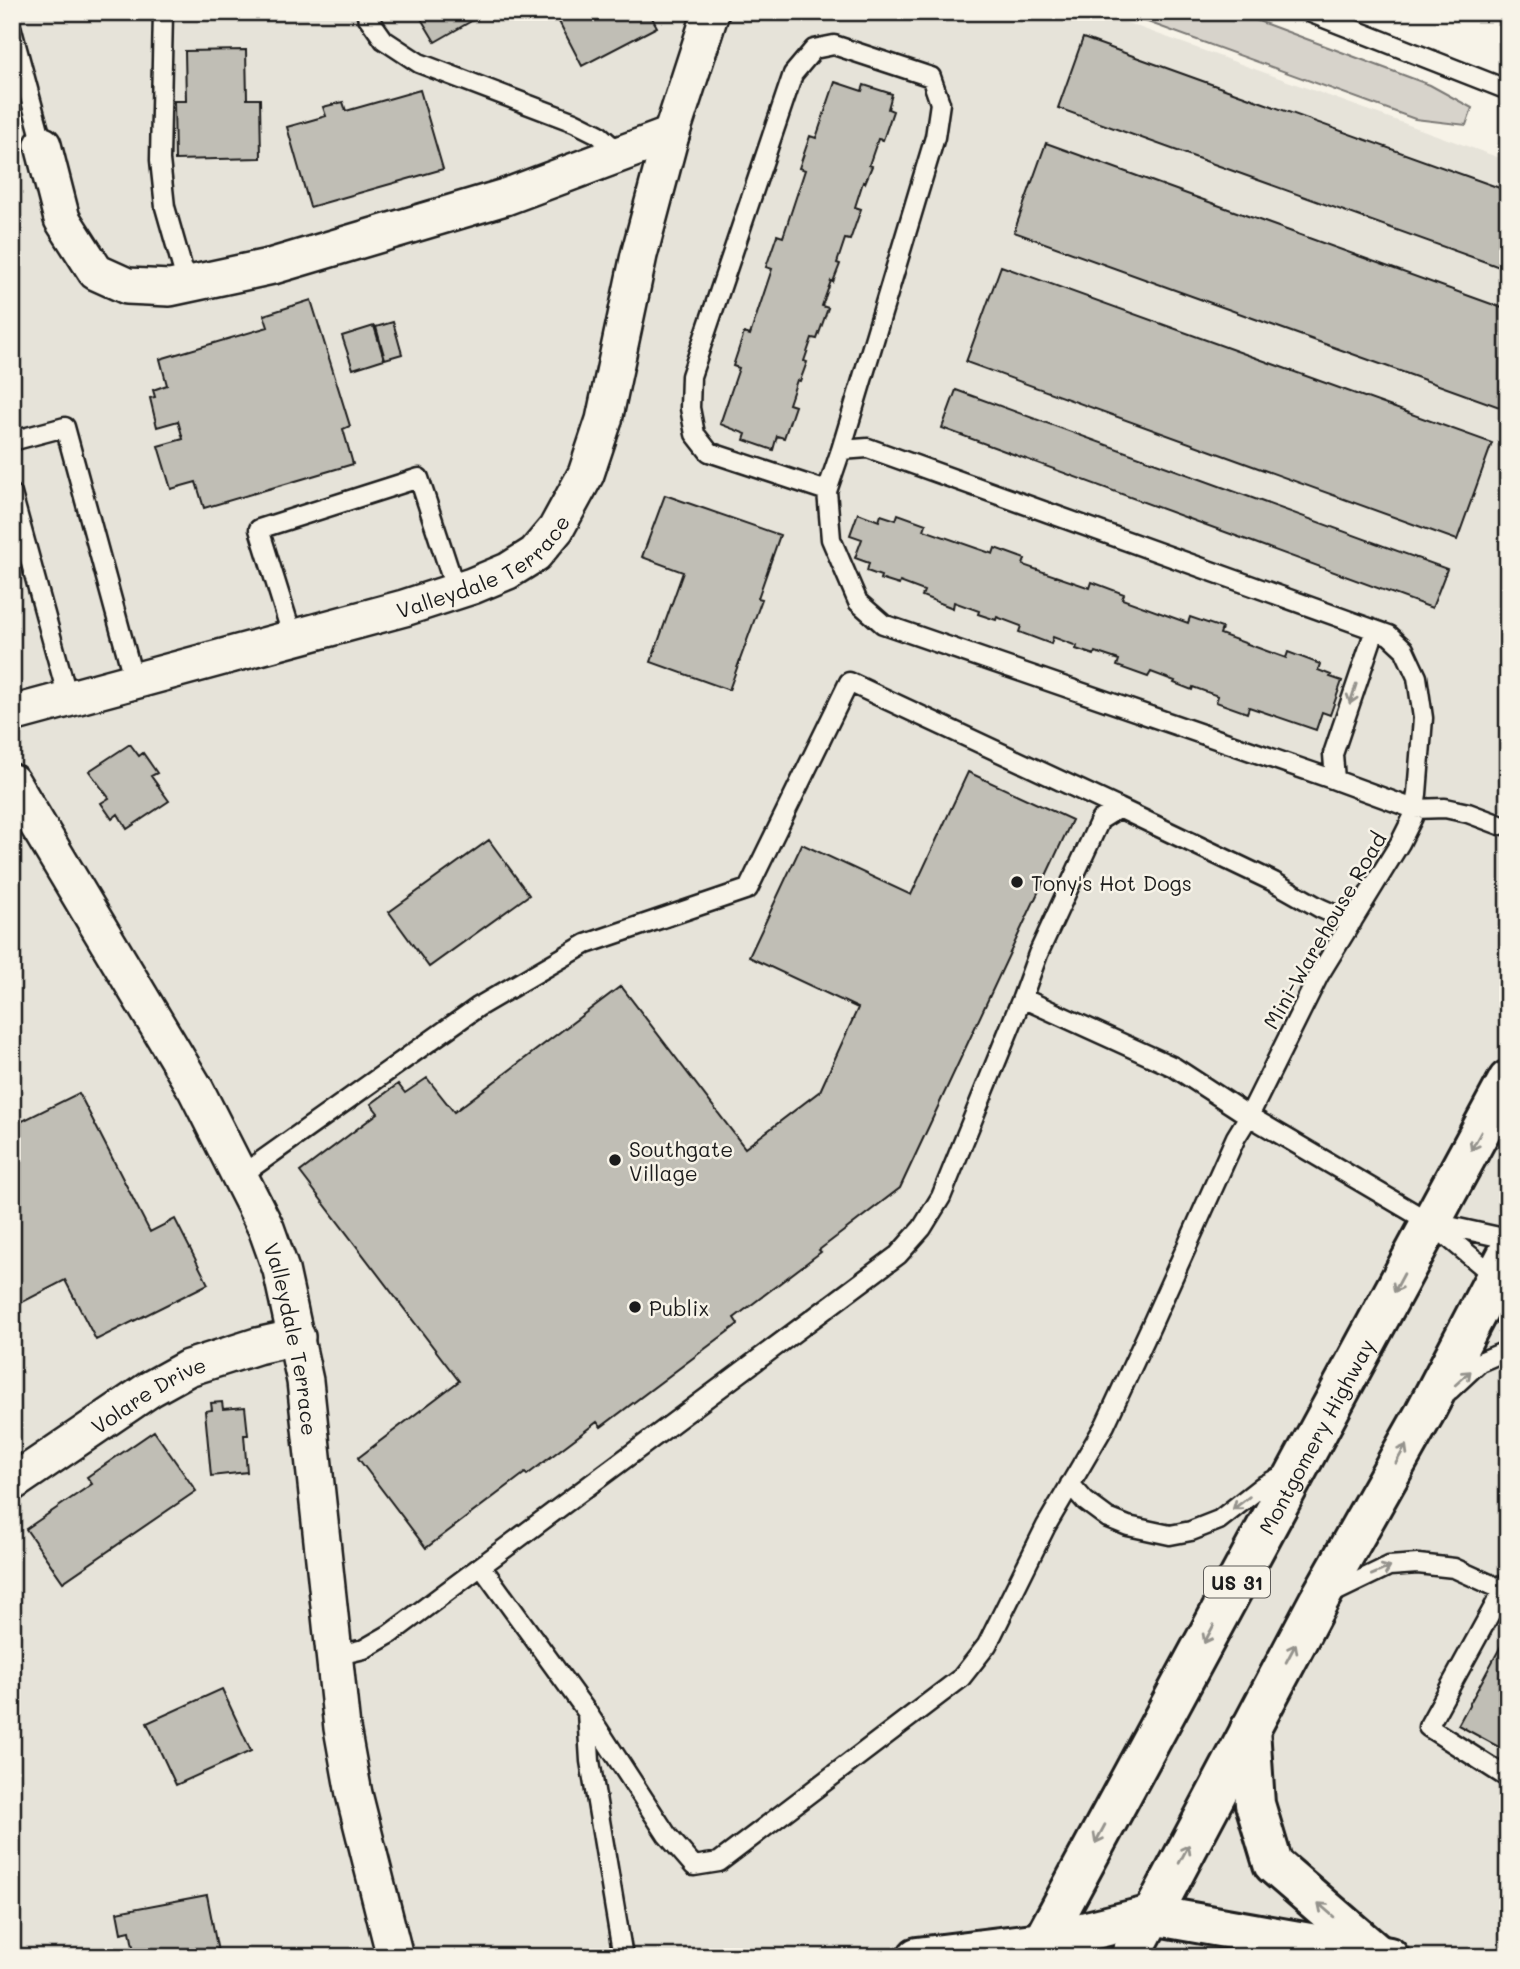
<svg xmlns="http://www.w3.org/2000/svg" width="1520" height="1969" font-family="Mali,sans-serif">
  <rect width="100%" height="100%" fill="#f7f3e8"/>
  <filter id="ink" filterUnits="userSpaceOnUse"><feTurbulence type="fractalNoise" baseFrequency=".0143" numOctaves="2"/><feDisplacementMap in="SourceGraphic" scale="14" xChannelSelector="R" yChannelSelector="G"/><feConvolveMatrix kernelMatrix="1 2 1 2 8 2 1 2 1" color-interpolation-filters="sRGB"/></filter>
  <g filter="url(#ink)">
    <path fill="#e6e3d9" d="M12,12h1085l411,149v1796h-1496z"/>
    <path fill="#d7d3cb" stroke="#7a7874" stroke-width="2" d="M1120,12h114l196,73 42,23 -6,17 -51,-6z"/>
    <path fill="#c0beb5" stroke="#1c1c1c" stroke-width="2" d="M417,12h70l-52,30z
      M554,12h95l8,15 -75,39z
      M1083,38l425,153v79l-450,-162z
      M246,50l1,49h13l1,59 -86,2 -1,-59h12l-1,-50z
      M835,82l27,9 2,-6 28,9 -4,15 5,2 -10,29 -5,-1 -9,26 3,1 -7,17 -2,-1 -8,25 6,2 -11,31 -5,-1 -8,24 3,1 -7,18 -2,-1 -9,25 6,2 -11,31 -5,-1 -8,23 3,1 -7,19 -3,-1 -8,24 6,2 -11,32 -7,-2 -4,14 -29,-10 2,-6 -26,-10 19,-56 -6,-2 11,-33 6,2 22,-66 -6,-2 11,-32 6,2 22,-67 -6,-2 11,-32 6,2z
      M420,90l23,79 -133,38 -23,-80 39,-11 -3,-9 20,-5 3,9z
      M1046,143l462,167v91l-3,8 -491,-177z
      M1001,266l491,177 -35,97 -491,-178z
      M311,300l39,126 -7,3 10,35 -149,44 -8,-26 -25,7 -13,-43 25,-7 -5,-18 -21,6 -7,-29 5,-1 -2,-7 14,-5 -7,-26 108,-32 -4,-12z
      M393,322l9,32 -17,5 -9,-32z
      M374,326l10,33 -31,10 -11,-33z
      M956,390l491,179 -15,39 -490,-180z
      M665,495l115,40 -22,63 4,1 -33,91 -78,-28 32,-90 -41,-15z
      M858,513l21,8 2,-6 15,5 2,-6 28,10 -2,6 69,24 2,-6 30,11 -2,6 67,23 2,-6 32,12 -2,5 66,24 2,-6 32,11 -2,6 66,24 2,-6 32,12 -2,6 13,5 -1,2 12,4 -12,34 -8,-3 -6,18 -67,-23 -2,6 -31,-11 2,-6 -25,-9 -1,3 -18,-7 1,-2 -24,-9 -3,5 -31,-11 2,-6 -24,-8 -1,3 -18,-6 1,-3 -24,-9 -2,7 -32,-12 2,-6 -24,-9 -1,3 -18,-6 1,-3 -25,-9 -1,6 -31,-12 2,-5 -24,-9 -1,3 -19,-6 1,-3 -14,-5 2,-8 -14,-5 7,-19 -12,-4z
      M130,744l9,12 4,-3 14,20 -6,3 18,25 -42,28 -9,-15 -6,5 -11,-16 8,-5 -20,-27z
      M968,772l104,48 -172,368 -81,62 2,2 -87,66 4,6 -137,103 -4,-5 -70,53 -2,-2 -99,75 -68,-90 101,-77 -159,-209 78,-59 -7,-9 27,-20 7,9 22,-15 27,34 167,-126 124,162 75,-57 38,-83 -109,-51 53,-113 109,51z
      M489,840l40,55 -100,72 -40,-55z
      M79,1093l71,139 25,-13 33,65 -112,56 -31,-60 -50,26 -3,-5v-175z
      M222,1402l1,7 22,-2 3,28h-4l3,37 -36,4 -6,-65 7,-1 -1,-7z
      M154,1431l42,60 -133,91 -37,-53 66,-45 -5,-7z
      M1508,1633v119l-50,-27z
      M222,1689l29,62 -75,34 -29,-62z
      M207,1895l12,62h-84l-5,-26 -9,2 -4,-21z"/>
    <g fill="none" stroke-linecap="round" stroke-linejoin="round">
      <defs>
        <path id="service" d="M163,12l-3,148 5,47 22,77
          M1309,12l199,78
          M367,16l17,24 35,23 155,59 24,12 23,20
          M12,30l31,115
          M12,441l53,-14 69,254
          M827,491l-118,-39 -14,-18 -5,-26 1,-32 102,-302 21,-25 20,-4 97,32 9,26 -5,34 -94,313
          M12,494l56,204
          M1375,630l-42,124 2,26 79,29 31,-1 23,5 32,12
          M293,638l-34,-109 160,-51 37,113
          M1335,780l-452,-156 -25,-22 -27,-63 -4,-48 14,-41 27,-2 507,182 14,5 15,14 13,28 6,41 -6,76 -4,23 -13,26 -81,132 -70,141 182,107 68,57
          M1022,998l16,-44 62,-134 19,-12 155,74 46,26 32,14
          M240,1176l238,-169 108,-63 162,-55 101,-207 270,126
          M1435,1223l73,16
          M1450,1390l30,-28 28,-12
          M1070,1484l15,17 23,17 20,8 42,9 21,-4 28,-11 42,-33 28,-15
          M481,1566l106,146 3,49 33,196
          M1508,1581l-80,146 80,51
          M1329,1595l60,-29 29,-2 36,4 49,22
          M334,1656l30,-7 26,-15 508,-379 24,-27 19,-31 81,-199 152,69 75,49 -13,21 -85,189 -46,99 -59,101 -59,119 -26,33 -242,184 -25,4 -27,-31 -80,-123"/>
        <g id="minor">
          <path d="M43,145l19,74 34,53 31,14 43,2 103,-22 232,-69 166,-62"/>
          <path id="s1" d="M12,714l392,-106 68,-22 36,-15 27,-17 21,-25 30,-55 18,-54 35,-165 32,-120 40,-123"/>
          <path id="s2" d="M12,782l184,308 70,138 15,42 24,111 37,347 12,66 41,163"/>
          <path id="s3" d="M12,1483l138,-94 38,-21 69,-22 40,-9"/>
        </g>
        <path id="secondary" d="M917,1957l125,-15 110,-27 237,42"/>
        <g id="primary">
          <path d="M1250,1729l5,75 18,60 104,90"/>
          <path id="s4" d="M1034,1957l474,-877"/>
          <path d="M1130,1957l189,-357 105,-186 84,-161"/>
        </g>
      </defs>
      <use href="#service" stroke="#1c1c1c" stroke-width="23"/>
      <use href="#minor" stroke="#1c1c1c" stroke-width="40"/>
      <use href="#secondary" stroke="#1c1c1c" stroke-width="44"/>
      <use href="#primary" stroke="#1c1c1c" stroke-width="44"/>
      <use href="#service" stroke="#f7f3e8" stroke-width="18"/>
      <use href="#minor" stroke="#f7f3e8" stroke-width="35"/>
      <use href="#secondary" stroke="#f7f3e8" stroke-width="38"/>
      <use href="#primary" stroke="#f7f3e8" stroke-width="38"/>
    </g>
    <defs><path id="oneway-shaft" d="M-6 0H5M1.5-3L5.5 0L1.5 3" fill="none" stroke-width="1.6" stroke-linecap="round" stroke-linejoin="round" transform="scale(1.75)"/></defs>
    <g stroke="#94928c">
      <use href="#oneway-shaft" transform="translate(1353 694) rotate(108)"/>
      <use href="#oneway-shaft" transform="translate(1476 1141) rotate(119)"/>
      <use href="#oneway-shaft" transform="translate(1399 1283) rotate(118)"/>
      <use href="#oneway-shaft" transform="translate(1463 1378) rotate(-42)"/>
      <use href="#oneway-shaft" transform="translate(1401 1454) rotate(-61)"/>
      <use href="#oneway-shaft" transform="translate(1241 1503) rotate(143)"/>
      <use href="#oneway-shaft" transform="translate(1381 1571) rotate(-23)"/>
      <use href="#oneway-shaft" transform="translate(1209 1634) rotate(118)"/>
      <use href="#oneway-shaft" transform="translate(1291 1653) rotate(-62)"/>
      <use href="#oneway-shaft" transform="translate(1100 1834) rotate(118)"/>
      <use href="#oneway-shaft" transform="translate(1184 1854) rotate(-62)"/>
      <use href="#oneway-shaft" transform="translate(1326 1910) rotate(-139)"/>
    </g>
  </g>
  <g fill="#1c1c1c" stroke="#f7f3e8" stroke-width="2.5">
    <circle cx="1017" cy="882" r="7"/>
    <circle cx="615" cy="1160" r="7"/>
    <circle cx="635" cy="1307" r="7"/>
  </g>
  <g text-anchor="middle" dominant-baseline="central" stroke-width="5" stroke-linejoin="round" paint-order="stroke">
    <rect fill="#f7f3e8" stroke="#5e5c59" stroke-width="2" x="1204" y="1566.5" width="66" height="31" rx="5"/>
    <g font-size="19" font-weight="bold" fill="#1c1c1c">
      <text x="1237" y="1582">US 31</text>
    </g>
    <g font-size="21" fill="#1c1c1c" stroke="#f7f3e8">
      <text stroke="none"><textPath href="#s1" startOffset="497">Valleydale Terrace</textPath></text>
      <text transform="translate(1324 930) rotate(-60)">Mini-Warehouse Road</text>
      <text stroke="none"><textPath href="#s2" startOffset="628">Valleydale Terrace</textPath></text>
      <text stroke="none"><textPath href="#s3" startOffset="163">Volare Drive</textPath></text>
      <text stroke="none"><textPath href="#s4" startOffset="592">Montgomery Highway</textPath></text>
    </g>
    <g font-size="21" fill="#1c1c1c" stroke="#f7f3e8" text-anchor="start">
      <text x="1031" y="882">Tony's Hot Dogs</text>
      <text x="629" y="1148">Southgate<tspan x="629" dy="24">Village</tspan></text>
      <text x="649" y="1307">Publix</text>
    </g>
  </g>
  <rect width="1520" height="1969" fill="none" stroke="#f7f3e8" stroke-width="42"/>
  <rect x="21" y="21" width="1478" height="1927" fill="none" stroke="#1c1c1c" stroke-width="2.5" filter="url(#ink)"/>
</svg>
